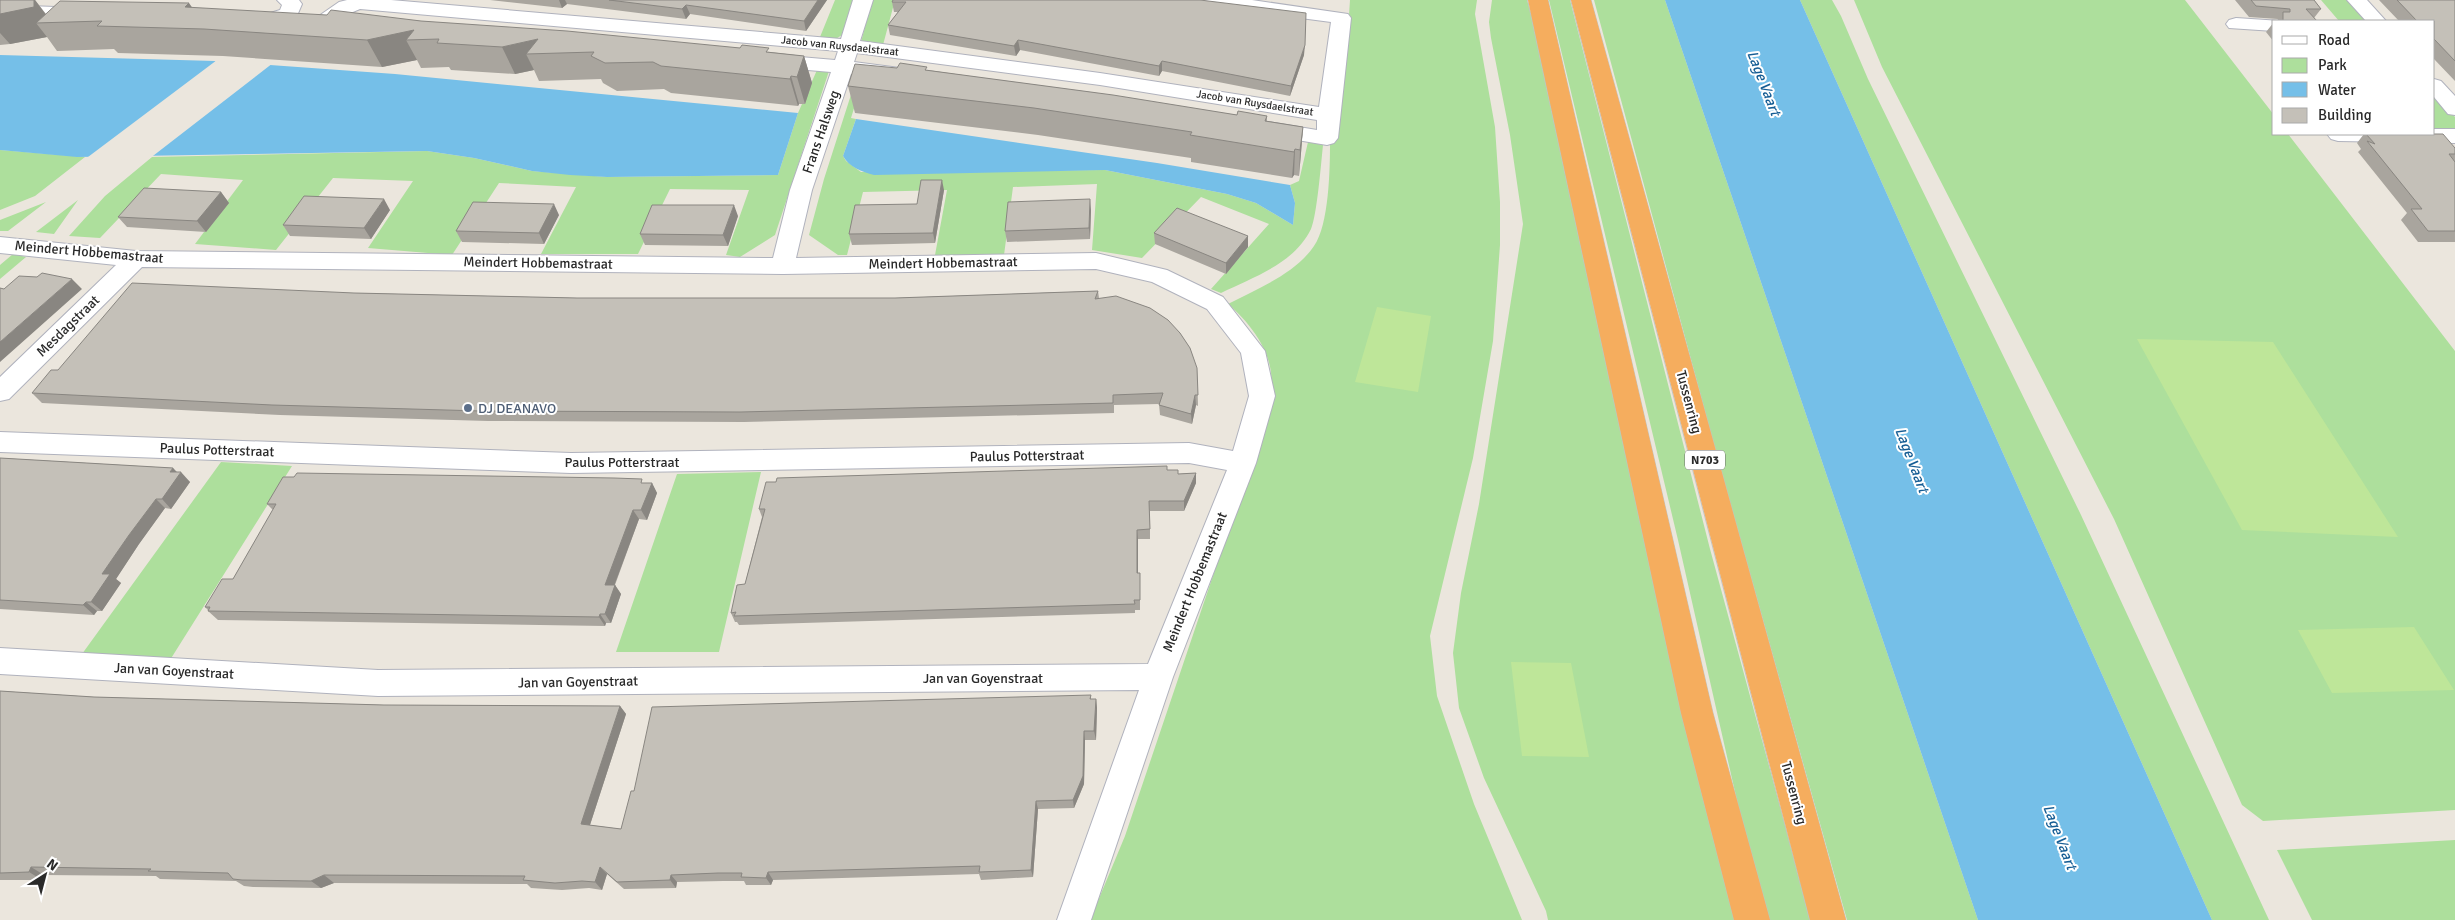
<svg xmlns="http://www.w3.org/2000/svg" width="2455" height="920" font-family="Signika,sans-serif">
  <rect width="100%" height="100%" fill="#ebe6dd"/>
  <path fill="#addf9c" d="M835,0h19l-12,35 -8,5 -14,-3z
    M872,0h23l-12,45 -22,-3z
    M1350,0h127l-2,14 20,113 5,75v43l-7,96 -20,117 -43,178 7,60 37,108 48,116h-432l35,-84 145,-429c1,-12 2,-24 1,-35 -3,-26 -24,-52 -43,-68 29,-15 67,-30 86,-58 15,-21 16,-77 16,-103l9,-8c-1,-31 -2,-65 4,-96 1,-8 7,-14 8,-22l-2,-2z
    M1492,0h35l11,34 198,886h-188l-2,-9 -62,-133 -25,-70 -6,-55 8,-60 18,-89 44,-280 -13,-89 -19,-97 -2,-16z
    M1549,0h21l140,549 101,371h-47l-86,-380z
    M1594,0h71l313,920h-131l-131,-468z
    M1800,0h32l9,16 27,63 213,436 188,405h-57z
    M1854,0h331l89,115v19h14l167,217v459l-192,11 -21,-16 -128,-286 -232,-452z
    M2321,0h28l19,21h-29z
    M817,70l12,1 -54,164 -35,22 -14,-2 23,-65 -79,-1 -32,65h-97l35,-67 -77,-4 -47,72 -84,-7 45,-67 -80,-3 -57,72 -81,-6 48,-64 -82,-6 -61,64 -31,-2 36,-40 47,-39 275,-6 47,7 58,13 75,6 171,-2 20,-62z
    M857,76h7l-13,42 5,1 -13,37 3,5 15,11 244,-2 122,24 29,9 37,22 2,-22 -5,-18 9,-4 9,-39 15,3c-2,19 -6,70 -12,84 -17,35 -58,48 -90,64l-10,-4 58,-65 -68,-27 -59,61 -50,-8 5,-66 -84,3 -9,68h-69l12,-65 -84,2 -16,63h-9l-29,-20 15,-56z
    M2434,94l21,23v12l-21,-1z
    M0,150l85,7 -50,39 -35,14z
    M78,200l-24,34 -18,-2z
    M46,202l-38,29h-8v-11z
    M13,254l13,3 -26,22v-14z
    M221,462l71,4 -122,194 -88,-6z
    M761,472l-42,180h-103l61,-178z
    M2455,840v80h-143l-35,-70z"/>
  <path fill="#bee699" d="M1377,307l54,9 -13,76 -63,-10z
    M2137,339l136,3 125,195 -156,-7z
    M2414,627l40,63 -122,3 -34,-63z
    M1511,662l60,1 18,94 -67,-1z"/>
  <path fill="#75bfe8" d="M1665,0h135l412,920h-234z
    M0,55l215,6 8,7h25l22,-3 125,9 403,39 -20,62 -171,2 -37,-2 -38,-4 -58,-13 -47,-7 -350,6 -77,-7z
    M856,119l301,44 133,22 5,18 -2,22 -37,-22 -29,-9 -122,-24 -231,5c-12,-3 -25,-8 -31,-19z"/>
  <path fill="#ebe6dd" d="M217,60l7,5 24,1 25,-3 -124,96 -65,1z"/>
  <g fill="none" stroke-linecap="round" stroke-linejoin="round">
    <defs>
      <path id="minor" d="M277,0h22l3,4 -6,14 -28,8 -19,-3 -3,-4 3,-4 18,-1 13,-4 2,-5z
        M347,0h44l450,39 12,-39h20l-13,41 240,32 219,34 12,-85 -121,-16 -7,-2 -3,-4h52l96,14 3,4 -13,120 -4,5 -7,2 -237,-40 -239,-31 -39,116 -16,68 300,-5 71,17 56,27 42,54 10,45 -19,67 -83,214 -82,243h-34l82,-230 -761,6 -378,-22v-26l378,22 770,-6 79,-194 -38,-7 -618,10 -571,-21v-20l571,21 618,-10 44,8 16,-55 -8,-43 -34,-44 -55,-27 -56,-13 -313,5 -641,-7 -133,132 -9,2v-24l116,-112 -116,-12v-16l136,14 637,7 17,-68 41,-118 -492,-43 -23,-5 -3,-4 26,-18zM360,9l478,42 -3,9 -494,-43zM857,53l243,32 217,35v10l-227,-37 -236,-31z
        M2347,0h20l19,21h-20z
        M0,5l84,3 7,2 3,4 -3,4 -7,2 -84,-3z
        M2236,18l45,3h-7v10l-45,-3 -3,-4 3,-4z
        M2434,79l7,2 14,15v19l-7,-1 -14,-17z
        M2434,129h21v14l-117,-2 -7,-2 -4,-5h107z"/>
      <path id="highway" d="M1528,0h20l165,713 57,207h-36l-53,-207z
        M1571,0h20l255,920h-36z"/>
    </defs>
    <use href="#minor" stroke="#b0b2bd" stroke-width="2"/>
    <use href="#highway" stroke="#c3c3c3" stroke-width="1"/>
    <use href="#minor" fill="#fff" fill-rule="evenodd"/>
    <use href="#highway" fill="#f5ad5e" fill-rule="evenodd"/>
  </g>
  <path fill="#a9a59e" d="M0,0h35l11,14 146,-6 229,13 349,31 34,4 8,27 -7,21h-6l-1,2 -127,-13 -7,-4 -47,2 -14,-8 -2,-4 -62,2 -5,-11 -19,4 -64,-4 -2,-3 -28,1 -4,-8 -35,7 -159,-11 -105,-3 -4,-4 -57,2 -10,-14 -37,7 -10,1z
    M490,0h337l-21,31 -116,-17 -4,5 -119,-15 -5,4z
    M893,0l411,55 -14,41 -128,-25 -3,5 -139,-26 -4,6 -126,-21 -2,-10 10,-13h-4l-2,-10z
    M2235,0h79l7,9 -7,9 3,3h-40l1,-2 -29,-2z
    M2379,0h76v81l-21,-22v-38h-35z
    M2274,22v20l-8,-10z
    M897,68l31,2 309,45 30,1v5l36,6 -2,26 -2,23 -5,-1 -2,3 -101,-16v-4l-153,-23 -183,-22 -7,-27z
    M2364,134h56l35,14v94h-37l-17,-22 6,-7 -49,-61 3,-3 -4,-6z
    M944,190l-9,53 -83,2 -3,-11 68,-30z
    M221,192l8,11 -23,29 -79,-5 -9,-10z
    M390,210l-19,29 -81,-3 -7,-11z
    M1091,210l-1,29 -83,3 -2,-11z
    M559,215l-15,29 -82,-2 -6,-11z
    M738,216l-10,30 -83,-1 -5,-11z
    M1154,233l94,3v11l-22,27 -71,-30z
    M1098,291l1,7 98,70 1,38 -2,-1 -4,19 -32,-9 -1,-11 -45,1v8l-370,9 -256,-1 -208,-6 -238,-12 -10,-10 26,-23 296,-77 223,5h318z
    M0,458l173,10 4,4 13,10 -19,27 -6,-1 -26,36 -23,35 5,4 -19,28h-5l-3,4 -94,-6z
    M1167,470l11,4 18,-1v10l-12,28h-34v28h-12v34l2,9v28h-5v3l-396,12 -2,-3h-2l-4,-9 14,-29 17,-67 -3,-8z
    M644,483h8l5,10 -10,27 -8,-1 -24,66 6,9 -10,29h-5l-1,3 -387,-6 -10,-9v-1l-3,-3 28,-28 40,-69 -6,-6z
    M0,691l94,6 290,8 236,1 6,8 -36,111 31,4 13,-38 457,-96v4h5l1,9 -1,32h-11l-1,44 -10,24 -36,1 -5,68 -52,3 -2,-6 -206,6 -2,5h-25l-2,-4h-21l-46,1 -1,6 -52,1 -17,-15 -5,16 -13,-2 -27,2 -31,-2 -4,-4 -193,-1 -13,5 -68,-1 -9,-1 -8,-5 -76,-2 -4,-3 -112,-1 -2,5h-42z"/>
  <path fill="#898681" d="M34,0h1l17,23h-16l11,14 -37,7 -10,-11v-19z
    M559,0h6l2,4 -5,4z
    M818,0h9l-21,31 -2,-10z
    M189,3l18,26 -22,-22z
    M686,5l4,9 -4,5 -4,-10z
    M414,30l-8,10 11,20 -35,7 -15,-27z
    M538,39l-12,15 8,16 -19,4 -13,-27z
    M1018,40l2,10 -4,6 -2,-10z
    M1305,45l-1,10 -14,41 1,-10z
    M804,56l8,27 -7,21 -8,-27z
    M1162,61v10l-3,5v-10z
    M791,76l8,28 -1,2 -8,-27z
    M1303,127l-2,26 -2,23 1,-26z
    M1295,149l-1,26 -2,3 2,-26z
    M942,180l2,10 -9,53 -2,-10z
    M221,192l8,11 -23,29 -9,-11z
    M384,199l6,11 -19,29 -7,-11z
    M1090,199l1,11 -1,29 -1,-11z
    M554,204l5,11 -15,29 -5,-11z
    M734,205l4,11 -10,30 -5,-11z
    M1248,236v11l-22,27v-11z
    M72,279l10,10 -82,73v-20z
    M1195,395l1,10 -4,19 -1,-10z
    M173,468l6,7 2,-3 9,10 -19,27 -9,-10 8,-27z
    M1196,473v10l-12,28v-10z
    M652,483l5,10 -10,27 -6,-10z
    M156,499l9,9 -26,36 -23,35 5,4 -19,28 -11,-9 11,-28 27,-39z
    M633,510l6,9 -28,75 -6,-9z
    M1137,530l1,9v43l-1,-9z
    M615,585l6,9 -10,29 -6,-9z
    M86,602l11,9 -3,4 -11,-10z
    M600,614l6,9 -1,3 -6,-9z
    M1096,699l1,9 -1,32 -2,-9z
    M620,706l6,8 -38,117 -7,-7z
    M1084,731l1,9 -1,44 -10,24 -1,-8z
    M1036,801l2,8 -5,68 -2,-7z
    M31,867l13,8 -2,5 -13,-8z
    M600,867l7,7 -5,16 -7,-8z
    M768,872l5,8 -2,5 -5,-7z
    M324,875l10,8 -13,5 -10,-7z
    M671,875l6,7 -1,6 -6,-8z"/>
  <path fill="#c4c0b8" stroke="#898681" d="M0,0h34v7l-34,7z
    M609,0h209l-14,21 -118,-16 -4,4z
    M893,0h307l106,13 -1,32 -14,41 -129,-25 -3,5 -141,-26 -4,6 -126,-21 18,-23h-14z
    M2251,0h63l7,9h-15l11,12h-34v-9h7v-3l-34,-3z
    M2397,0h58v61l-21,-22v-18h-17z
    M60,1l129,2 -4,4 142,8 4,-5 90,11 146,10 173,17 2,-3 27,3 -3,4 38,4 -7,21 -6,-1 -1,3 -129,-13 -8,-4 -48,1 -14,-7 3,-4 -68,2 12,-15 -36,8 -65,-4 2,-4 -33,1 8,-10 -47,10 -163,-11 -107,-3 5,-5 -66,2z
    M900,63l27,4 -2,3 188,25 124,20 1,-4 29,5 -2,5 38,6 -3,23 -5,-1 -1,3 -104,-17 2,-3 -158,-24 -186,-22 7,-22 42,4z
    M2366,134h77l12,14v6h-6l6,8v69h-27l-17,-22h11l-55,-68 8,3z
    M921,180h21l-9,53 -84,1 6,-29 62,-1z
    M144,188l77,4 -24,29 -79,-4z
    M304,196l80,3 -20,29 -81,-3z
    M1090,199l-1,29 -84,3 3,-29z
    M473,202l81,2 -15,29 -83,-2z
    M652,205h82l-11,30 -83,-1z
    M1177,208l71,28 -22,27 -72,-30z
    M42,273l30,6 -72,63v-54l4,1 15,-13 18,1z
    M132,283l222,10 223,5h318l203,-7 -3,8 21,-3 34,12 18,12 12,13 10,15 7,20 1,27h-3l-4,19 -32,-9 4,-12 -50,2v8l-373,9 -259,-1 -209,-6 -240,-12 19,-23h7z
    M0,458l173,10 -3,4h11l-19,27h-6l-27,36 -27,39h8l-19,28h-5l-3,3 -83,-5z
    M1167,466v4h11v4l18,-1 -12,28h-35l1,28 -13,1v43h3v27h-6l1,4 -401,12 2,-4 -5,1 6,-28 8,-1 20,-75h-6l7,-27h10l1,-4z
    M297,473l317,5 28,1 -1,4h11l-11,27h-8l-28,75h10l-10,29h-5l-1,3 -391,-6 2,-4h-5l17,-28h11l43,-75h-9l16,-27h11z
    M0,691l94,6 290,8 236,1 -39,118 40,5 10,-38h3l18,-84 439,-12 -1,4h6l-2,32h-10l-1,45 -10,24 -37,1 -5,69 -52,2 1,-6 -212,6 -2,6 -25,-1 1,-4h-24l-47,2 -1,5 -53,2 -17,-15 -5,15 -13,-1 -27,2 -32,-3 2,-4 -201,-1 -13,6 -69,-1 -9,-1 -5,-6 -80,-2 3,-2 -120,-2 -2,5 -29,1z"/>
  <circle fill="#5c6f8a" stroke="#fff" stroke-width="2" cx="468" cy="408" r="5"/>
  <g text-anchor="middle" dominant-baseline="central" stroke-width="4" stroke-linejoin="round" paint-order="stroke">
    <g font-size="11" fill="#2a2a2a" stroke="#fff">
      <text transform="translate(840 46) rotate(6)">Jacob van Ruysdaelstraat</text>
      <text transform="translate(1255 103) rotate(9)">Jacob van Ruysdaelstraat</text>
    </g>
    <rect fill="#fff" stroke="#6a6a6a" stroke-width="1" x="1685" y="450.5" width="40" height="19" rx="4"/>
    <g font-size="12" font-weight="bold" fill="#2a2a2a">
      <text x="1705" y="460">N703</text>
    </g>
    <g font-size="14" fill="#2a2a2a" stroke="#fff">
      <text transform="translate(821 132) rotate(-71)">Frans Halsweg</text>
      <text transform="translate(89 252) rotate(5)">Meindert Hobbemastraat</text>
      <text transform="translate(538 263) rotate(1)">Meindert Hobbemastraat</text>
      <text transform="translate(943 263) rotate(-1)">Meindert Hobbemastraat</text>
      <text transform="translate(68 326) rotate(-44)">Mesdagstraat</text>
      <text transform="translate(1689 402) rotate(75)">Tussenring</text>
      <text transform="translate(217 450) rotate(2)">Paulus Potterstraat</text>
      <text transform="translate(1027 456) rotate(-1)">Paulus Potterstraat</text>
      <text x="622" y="462">Paulus Potterstraat</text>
      <text transform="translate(1195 582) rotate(-68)">Meindert Hobbemastraat</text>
      <text transform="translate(174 671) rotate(3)">Jan van Goyenstraat</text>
      <text x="983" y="678">Jan van Goyenstraat</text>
      <text transform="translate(578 682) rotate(-1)">Jan van Goyenstraat</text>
      <text transform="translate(1794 793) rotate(75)">Tussenring</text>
    </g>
    <g font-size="14" fill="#4e5e75" stroke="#fff" text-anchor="start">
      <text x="478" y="408">DJ DEANAVO</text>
    </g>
    <g font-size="15" font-style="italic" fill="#155d94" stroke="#fff">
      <text transform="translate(1764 83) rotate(69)">Lage Vaart</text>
      <text transform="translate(1912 460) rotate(69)">Lage Vaart</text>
      <text transform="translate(2060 837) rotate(69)">Lage Vaart</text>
    </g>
  </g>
  <rect x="2272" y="20" width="162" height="115" fill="#ffffff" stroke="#aaaaaa"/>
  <rect x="2282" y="36" width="25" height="8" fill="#ffffff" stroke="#aaaaaa"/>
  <text x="2318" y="45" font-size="15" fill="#2a2a2a">Road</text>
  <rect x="2282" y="58" width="25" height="15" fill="#addf9c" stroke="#aaaaaa"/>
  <text x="2318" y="70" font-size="15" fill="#2a2a2a">Park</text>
  <rect x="2282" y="82" width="25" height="15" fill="#75bfe8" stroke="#aaaaaa"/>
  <text x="2318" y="95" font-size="15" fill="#2a2a2a">Water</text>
  <rect x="2282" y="108" width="25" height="15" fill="#c4c0b8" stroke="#aaaaaa"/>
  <text x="2318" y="120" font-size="15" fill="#2a2a2a">Building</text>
  <g transform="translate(45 875) rotate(36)" stroke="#ffffff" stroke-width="4" paint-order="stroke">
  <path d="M0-4L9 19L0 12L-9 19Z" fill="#2a2a2a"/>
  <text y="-8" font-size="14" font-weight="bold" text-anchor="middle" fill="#2a2a2a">N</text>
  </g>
</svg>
